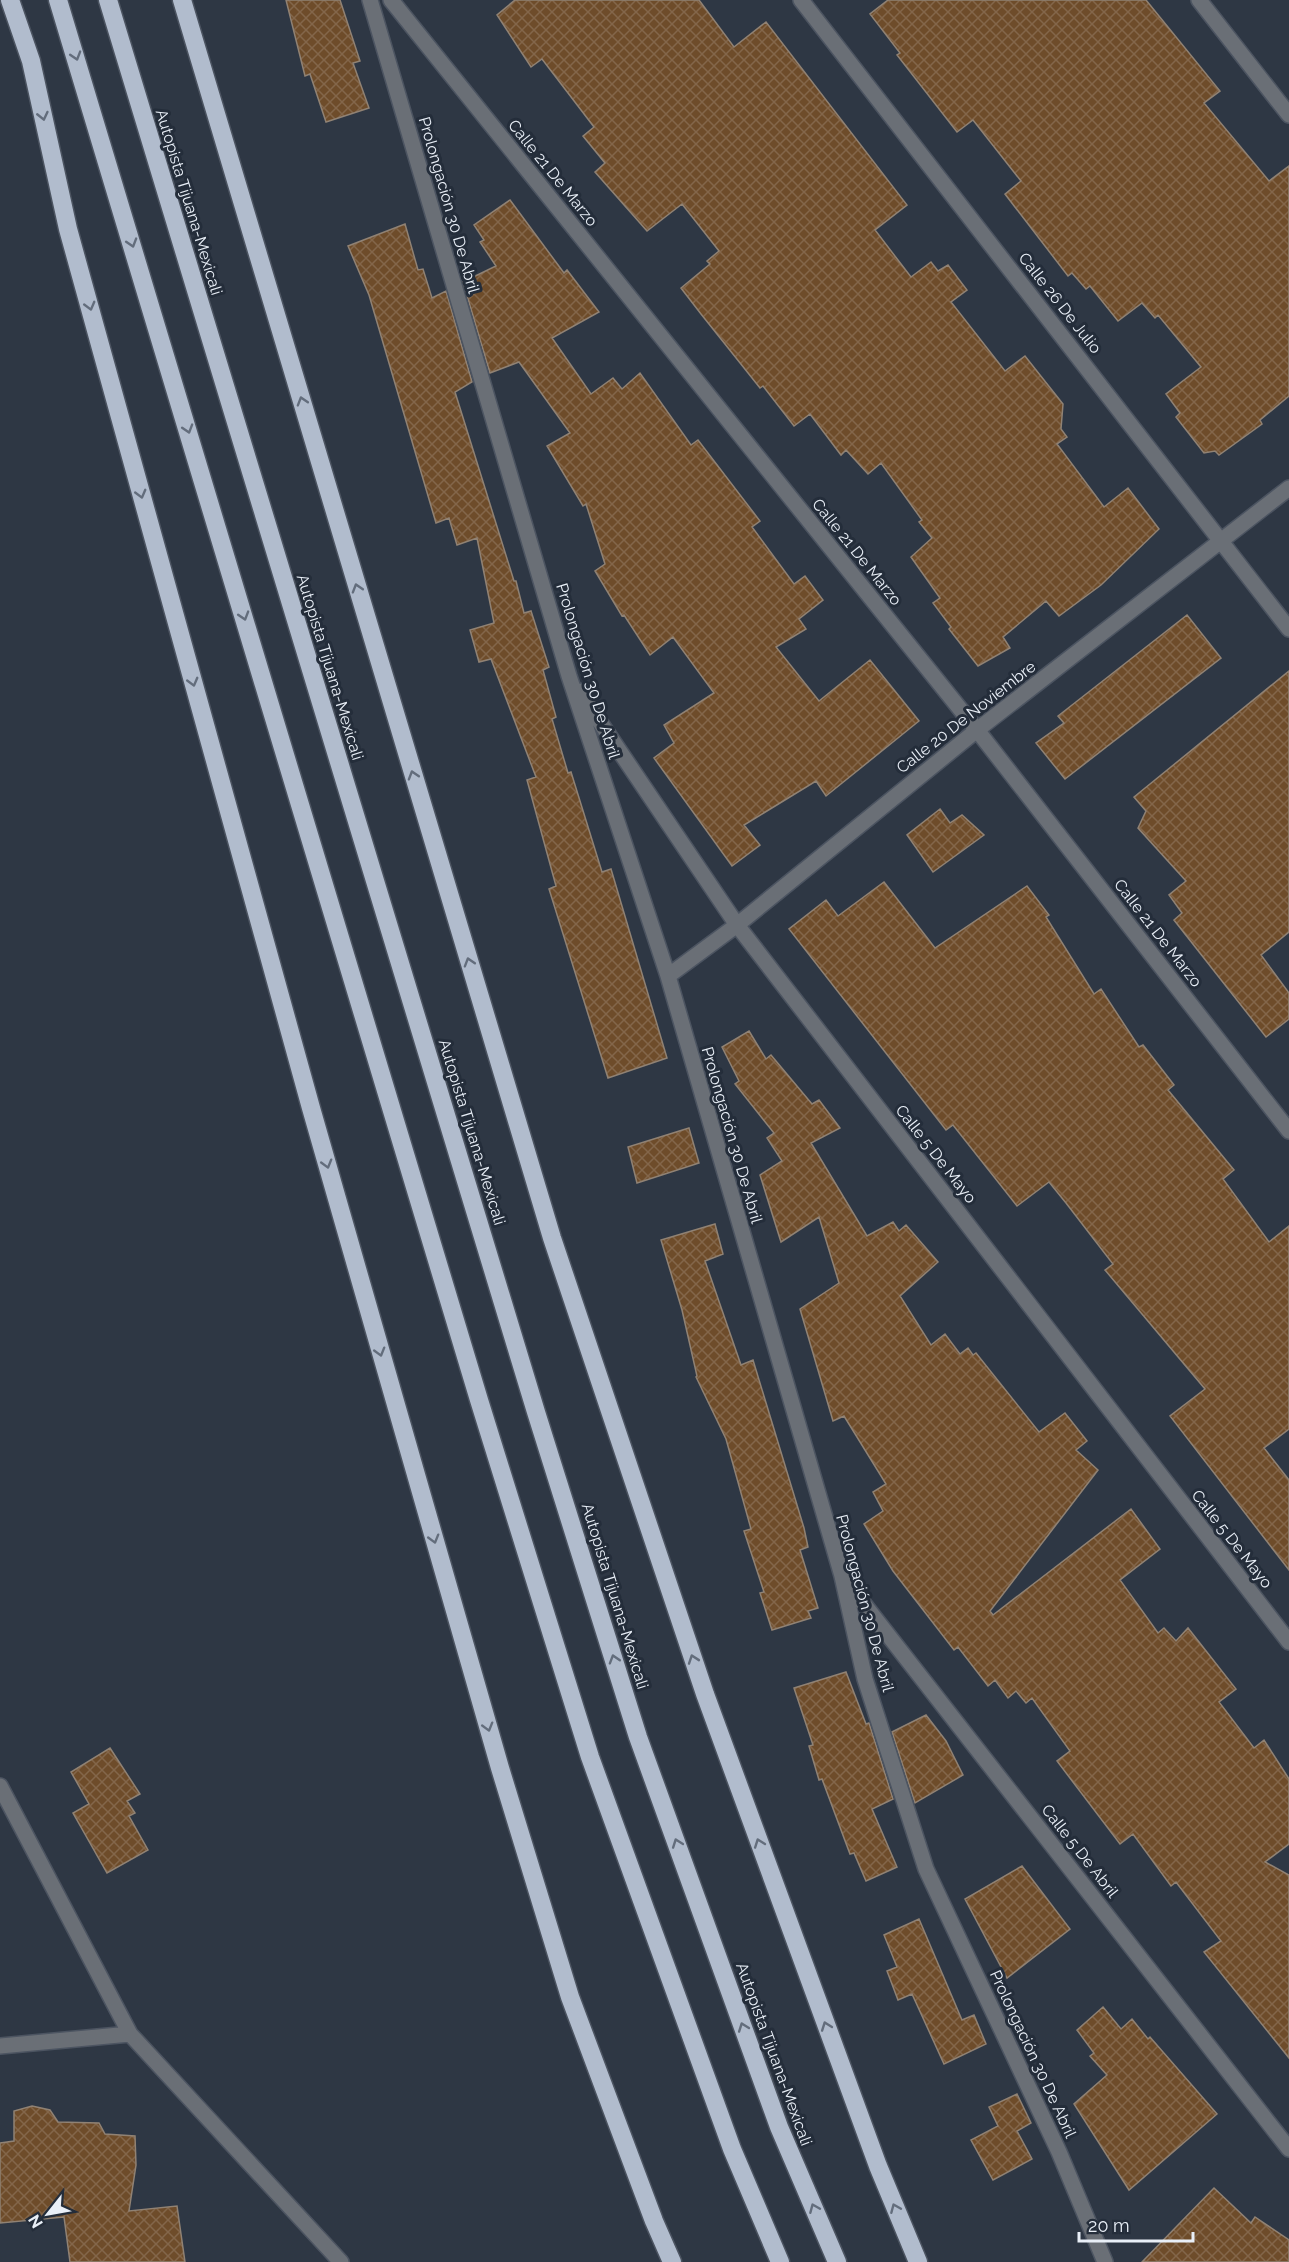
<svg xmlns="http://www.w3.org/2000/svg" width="1289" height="2262" font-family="Raleway,sans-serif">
  <defs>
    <pattern id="building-cross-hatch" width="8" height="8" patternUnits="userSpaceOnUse" patternTransform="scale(1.5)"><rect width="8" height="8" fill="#6e4c2a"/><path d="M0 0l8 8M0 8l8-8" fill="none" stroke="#83664a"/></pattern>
  </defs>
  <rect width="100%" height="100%" fill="#2e3744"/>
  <path fill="url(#building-cross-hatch)" stroke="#908274" stroke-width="1.5" d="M286,0h54l20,61 -7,2 16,45 -43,14 -16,-48 -5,2z
    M515,0h184l35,47 32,-25 141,183 -32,25 36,47 20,-15 7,9 10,-6 19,25 -16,12 54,69 20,-15 38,48 -2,25 6,8 -10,7 47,63 24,-19 31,41 -58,56 -42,31 -13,-15 -43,36 7,11 -32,18 -29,-37 2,-2 -18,-24 7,-5 -29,-41 21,-19 -13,-16 3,-2 -41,-57 -13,11 -22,-24 -5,5 -31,-41 -16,12 -31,-40 -3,2 -59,-74 -20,-26 29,-24 -3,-3 12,-10 -37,-47 -35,27 -52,-59 10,-9 -22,-27 11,-9 -52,-68 -11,8 -34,-52z
    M888,0h258l74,91 -16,12 65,78 20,-15v230l-29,24 2,4 -43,31 -4,-4 -11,2 -28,-36 4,-4 -14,-19 35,-27 -43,-52 -3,3 -13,-15 -24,18 -28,-35 -4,3 -14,-16 -4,3 -63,-82 16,-13 -48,-61 -16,12 -60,-77 3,-2 -30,-39z
    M510,200l54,73 3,-3 32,42 -47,26 39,56 22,-16 9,11 18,-16 51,72 7,-5 62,81 -8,6 42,57 11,-8 18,24 -24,19 7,10 -30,18 43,54 51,-41 49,61 -93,75 -10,-15 -72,44 16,20 -28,21 -78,-108 20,-15 -10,-18 50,-32 -41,-56 -23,18 -26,-40 -2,1 -27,-45 10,-7 -19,-60 -3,2 -36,-60 23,-13 -51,-71 -29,11 -27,-91 33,-16 -16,-24 4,-2 -10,-15z
    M405,224l13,46 5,-1 9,29 14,-7 26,91 -17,10 59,189h2l8,32 7,-2 18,56 -6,3 13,47 -4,2 16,54 3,-1 31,100 9,-3 56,189 -59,20 -59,-189 7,-3 -29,-106 9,-3 -45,-118 -12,3 -9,-32 24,-7 -17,-85 -20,7 -8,-27 -13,5 -67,-228 -21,-49z
    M1187,615l34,43 -156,121 -29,-36 28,-20 -6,-7z
    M1289,671v261l-28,23 28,38v26l-23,18 -92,-117 8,-7 -13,-18 17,-14 -48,-53 8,-17 -12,-14z
    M940,809l10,14 12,-8 22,20 -51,37 -26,-37z
    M884,882l51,66 92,-62 22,29 -3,2 48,77 7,-5 38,58 4,-2 31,40 -6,5 66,80 -11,9 46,63 20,-16v203l-25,19 25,32v90l-119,-154 35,-27 -100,-119 8,-6 -47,-61 -17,-21 -32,24 -64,-81 -7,5 -157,-201 37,-29 12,16z
    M749,1031l17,28 5,-4 41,49 7,-4 21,28 -29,15 56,93 26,-14 6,9 7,-6 32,37 -38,34 31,49 14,-11 15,20 8,-6 5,7 3,-2 63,79 26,-19 22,28 -11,9 22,20 -108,141 3,4 138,-106 29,40 -40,31 38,53 6,-5 12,13 12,-13 48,61 -17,13 35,46 10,-8 25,39v65l-24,18 24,13v183l-85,-106 17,-11 -45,-59 -5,4 -38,-52 -13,10 -63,-83 13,-10 -38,-53 -6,5 -10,-12 -8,7 -13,-18 -7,6 -30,-39 -4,3 -61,-79 -29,-47 19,-13 -10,-19 13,-8 -42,-68 -11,5 -33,-112 39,-26 -20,-66 -38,25 -21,-67 22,-14 -15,-23 7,-5 -39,-49 4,-3 -17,-34z
    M689,1128l10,35 -62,20 -9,-36z
    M715,1224l8,30 -18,7 36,104 12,-5 51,168 4,19 -8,3 18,58 -10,3 3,7 -39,12 -12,-37 4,-1 -20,-61 7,-2 -25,-90 -30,-62 1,-1 -15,-66 -21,-70z
    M846,1672l20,52 3,-1 24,76 -21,10 25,58 -31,14 -12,-28 -4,1 -28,-75 -3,1 -10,-34 4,-1 -19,-57z
    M926,1715l20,26 17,34 -48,28 -23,-71z
    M110,1748l30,46 -13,7 8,12 -6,3 19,34 -41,23 -34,-60 16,-9 -18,-32z
    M1022,1866l48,63 -63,49 -42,-79z
    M919,1919l43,101 12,-5 12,29 -42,20 -32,-70 -14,6 -11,-29 10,-4 -13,-32z
    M1103,2007l18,22 11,-10 16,20 2,-2 67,77 -88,76 -55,-86 33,-29 -17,-19 4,-3 -17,-23z
    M1017,2094l14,29 -14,8 15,28 -39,21 -22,-40 27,-14 -9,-19z
    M32,2106l18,4 8,12 41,1 6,11 30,2 1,29 -7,46 48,-5 8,56h-115l-6,-45 -64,6v-80l14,-2v-30z
    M1214,2188l37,35 4,-6 34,23v22h-147z"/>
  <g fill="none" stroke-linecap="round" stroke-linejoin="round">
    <defs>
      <path id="street" d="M370,0l199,676 99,300 174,600 23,103 61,190 133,283 46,110
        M391,0l586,730 312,401
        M801,0l488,629
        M1199,0l90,115
        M579,691l158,234 552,717
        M668,976l69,-51 240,-195 312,-242
        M846,1581l443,568
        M0,1786l130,248 211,228
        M0,2046l130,-12"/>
      <path id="highway" d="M10,0l21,61 37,168 243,879 189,660 70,229 84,224 18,41
        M58,0l421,1400 111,357 142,392 48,113
        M108,0l428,1412 102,325 141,390 58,135
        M182,0l370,1238 153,456 173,472 40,96"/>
    </defs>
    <use href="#street" stroke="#4c5461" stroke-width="18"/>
    <use href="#highway" stroke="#4c5461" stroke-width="21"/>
    <use href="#street" stroke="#6a6f76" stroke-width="15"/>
    <use href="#highway" stroke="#b1bccd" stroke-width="18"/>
  </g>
  <defs><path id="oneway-chevron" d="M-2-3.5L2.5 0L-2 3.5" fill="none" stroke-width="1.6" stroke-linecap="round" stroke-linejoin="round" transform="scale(1.5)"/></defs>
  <g stroke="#636d7c">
    <use href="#oneway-chevron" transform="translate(76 56) rotate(73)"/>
    <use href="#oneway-chevron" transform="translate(43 116) rotate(77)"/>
    <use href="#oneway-chevron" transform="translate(132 243) rotate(73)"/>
    <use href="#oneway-chevron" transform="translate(90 306) rotate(75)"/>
    <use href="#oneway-chevron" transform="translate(302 401) rotate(-107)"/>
    <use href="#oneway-chevron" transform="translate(188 429) rotate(73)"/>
    <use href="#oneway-chevron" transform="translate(141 494) rotate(75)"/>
    <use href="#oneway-chevron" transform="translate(357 588) rotate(-107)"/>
    <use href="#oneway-chevron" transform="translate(244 616) rotate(73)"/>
    <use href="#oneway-chevron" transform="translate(193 682) rotate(75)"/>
    <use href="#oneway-chevron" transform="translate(413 775) rotate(-107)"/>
    <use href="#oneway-chevron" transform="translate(469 962) rotate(-107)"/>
    <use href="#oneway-chevron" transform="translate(327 1164) rotate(74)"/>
    <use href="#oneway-chevron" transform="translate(380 1352) rotate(74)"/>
    <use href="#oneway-chevron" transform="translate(434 1539) rotate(74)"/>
    <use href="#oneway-chevron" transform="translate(614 1659) rotate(-107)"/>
    <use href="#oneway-chevron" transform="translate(693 1659) rotate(-109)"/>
    <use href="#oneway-chevron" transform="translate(488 1727) rotate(74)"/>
    <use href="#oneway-chevron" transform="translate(677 1843) rotate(-110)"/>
    <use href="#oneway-chevron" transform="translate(759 1843) rotate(-110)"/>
    <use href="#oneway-chevron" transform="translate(826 2026) rotate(-110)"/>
    <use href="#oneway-chevron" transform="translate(743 2027) rotate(-110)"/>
    <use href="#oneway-chevron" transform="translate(814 2208) rotate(-113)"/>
    <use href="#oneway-chevron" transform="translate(895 2208) rotate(-113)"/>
  </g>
  <g text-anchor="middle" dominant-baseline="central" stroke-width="6" stroke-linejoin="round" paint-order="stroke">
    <g font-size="16" fill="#e9eff7" stroke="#242d3a">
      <text transform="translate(553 173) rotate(51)">Calle 21 De Marzo</text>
      <text transform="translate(189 202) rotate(73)">Autopista Tijuana-Mexicali</text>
      <text transform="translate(449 205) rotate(74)">Prolongación 30 De Abril</text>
      <text transform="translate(1060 303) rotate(52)">Calle 26 De Julio</text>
      <text transform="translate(857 552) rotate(51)">Calle 21 De Marzo</text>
      <text transform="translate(330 667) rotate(73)">Autopista Tijuana-Mexicali</text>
      <text transform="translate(588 671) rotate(73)">Prolongación 30 De Abril</text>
      <text transform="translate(966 717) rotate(-38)">Calle 20 De Noviembre</text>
      <text transform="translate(1158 933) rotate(52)">Calle 21 De Marzo</text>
      <text transform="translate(472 1132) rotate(73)">Autopista Tijuana-Mexicali</text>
      <text transform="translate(732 1135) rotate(74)">Prolongación 30 De Abril</text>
      <text transform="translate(936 1154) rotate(52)">Calle 5 De Mayo</text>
      <text transform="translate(1232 1539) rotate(52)">Calle 5 De Mayo</text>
      <text transform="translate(615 1596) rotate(73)">Autopista Tijuana-Mexicali</text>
      <text transform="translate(865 1603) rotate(75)">Prolongación 30 De Abril</text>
      <text transform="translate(1080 1851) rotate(52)">Calle 5 De Abril</text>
      <text transform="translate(774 2054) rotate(70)">Autopista Tijuana-Mexicali</text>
      <text transform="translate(1033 2054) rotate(65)">Prolongación 30 De Abril</text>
    </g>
  </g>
  <g transform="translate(48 2214) rotate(239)" stroke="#242d3a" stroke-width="4.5" paint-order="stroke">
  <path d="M0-4.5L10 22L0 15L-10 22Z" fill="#e9eff7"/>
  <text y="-9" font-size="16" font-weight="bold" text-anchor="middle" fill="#e9eff7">N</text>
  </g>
  <path d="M1079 2232v9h114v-9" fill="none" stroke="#e9eff7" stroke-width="3"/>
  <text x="1088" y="2232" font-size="18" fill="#e9eff7" stroke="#242d3a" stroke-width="4.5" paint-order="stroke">20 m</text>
</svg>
